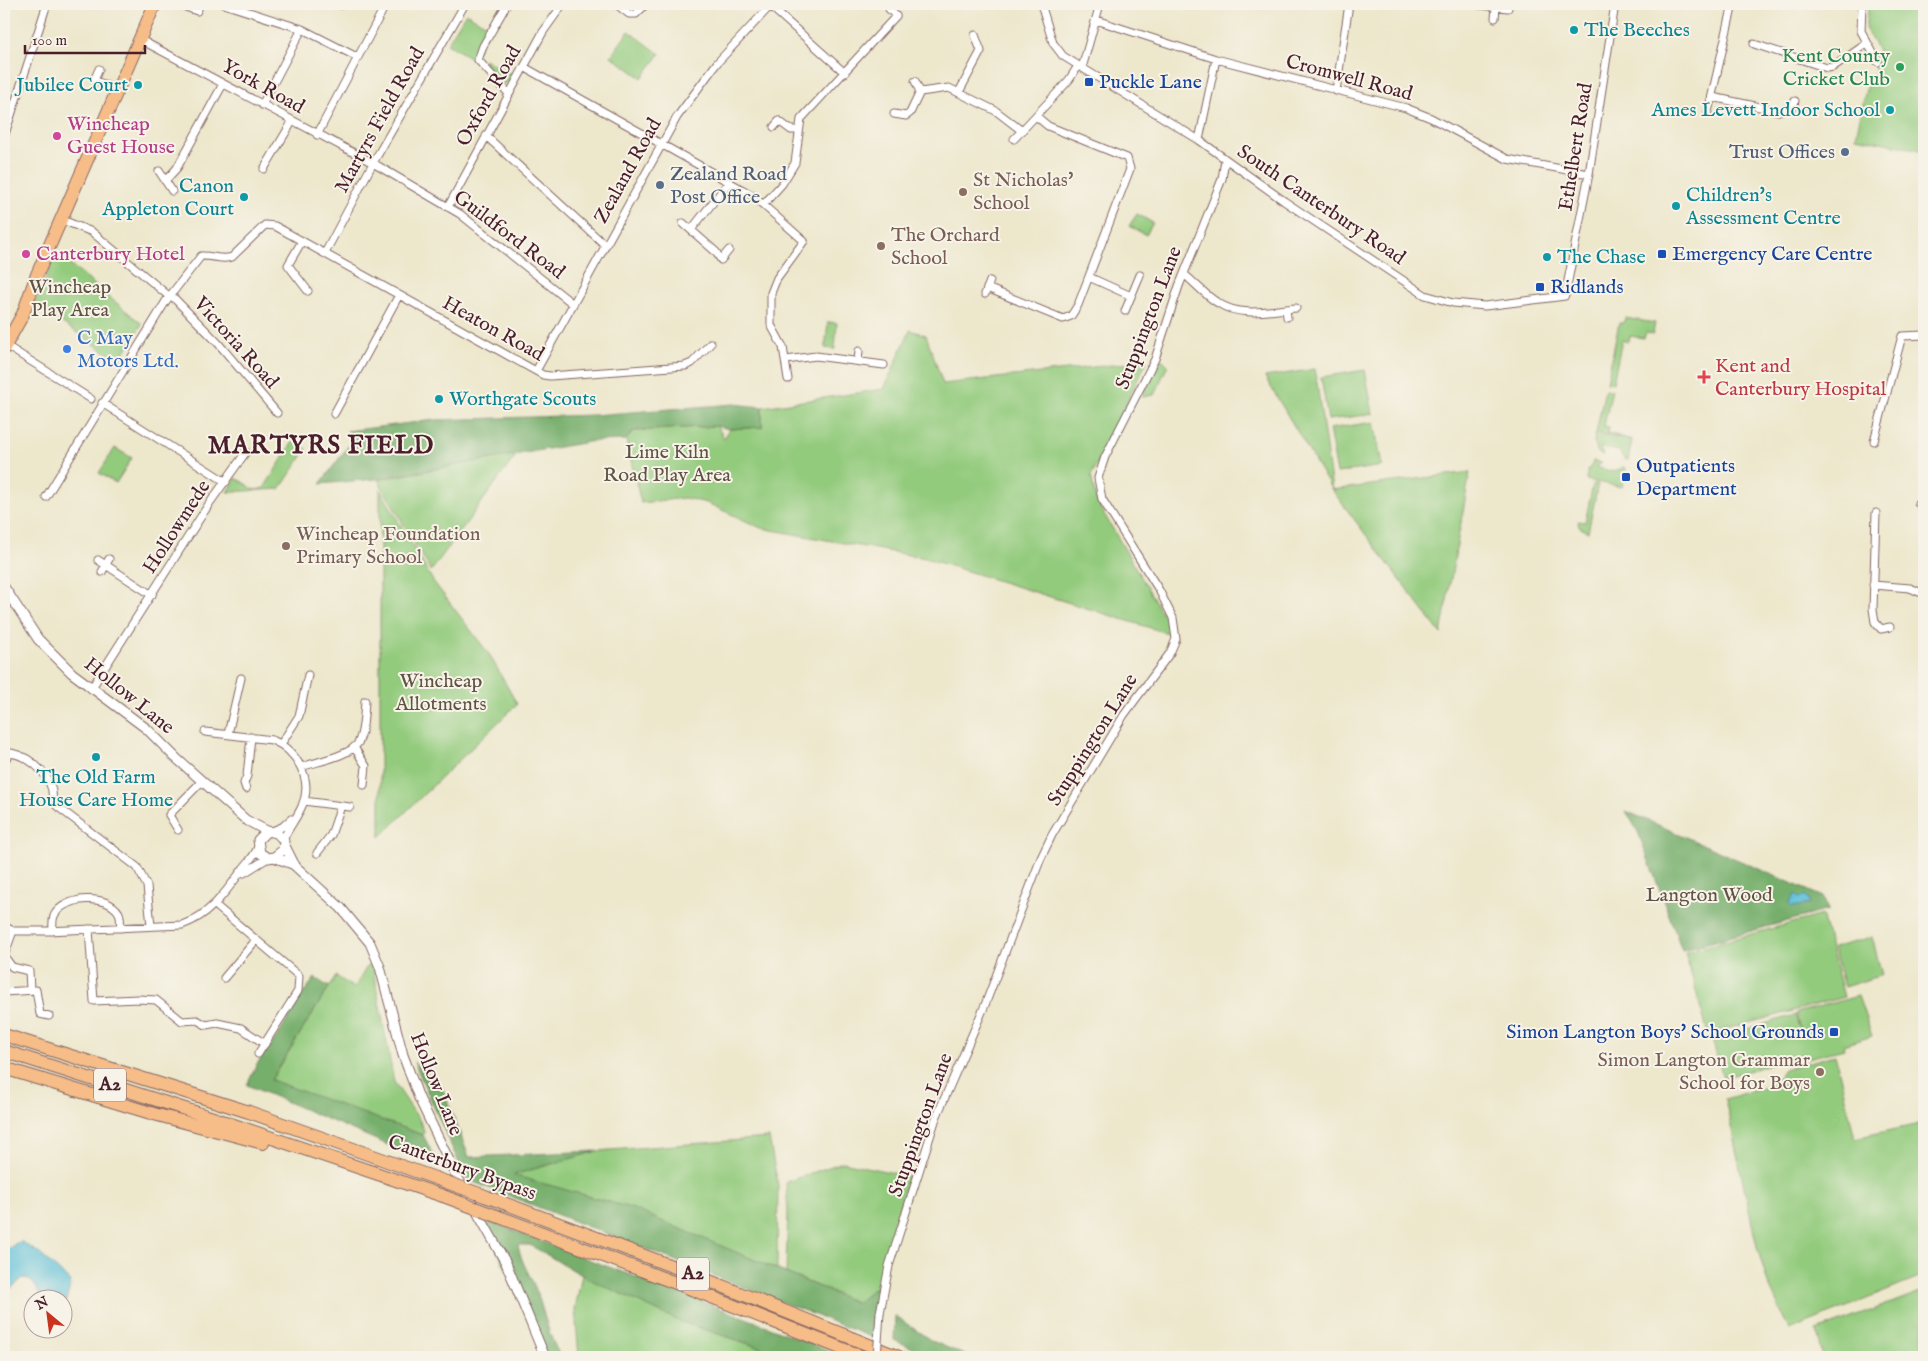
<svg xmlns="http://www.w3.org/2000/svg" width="1928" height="1361" font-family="'IM FELL English',serif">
  <rect width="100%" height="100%" fill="#f7f3e8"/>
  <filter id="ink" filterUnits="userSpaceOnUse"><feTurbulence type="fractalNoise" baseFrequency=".02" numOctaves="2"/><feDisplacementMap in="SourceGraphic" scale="10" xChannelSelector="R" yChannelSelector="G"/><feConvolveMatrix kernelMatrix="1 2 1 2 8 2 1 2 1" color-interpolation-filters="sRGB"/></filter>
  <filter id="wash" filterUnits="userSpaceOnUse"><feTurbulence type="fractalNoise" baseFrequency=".0096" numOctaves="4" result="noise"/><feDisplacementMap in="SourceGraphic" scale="20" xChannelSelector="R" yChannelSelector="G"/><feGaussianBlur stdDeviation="1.12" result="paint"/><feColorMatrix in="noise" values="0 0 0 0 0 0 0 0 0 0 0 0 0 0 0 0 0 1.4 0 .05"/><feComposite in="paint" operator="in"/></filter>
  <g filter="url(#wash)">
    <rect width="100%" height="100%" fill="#ede7cc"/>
    <path fill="#93cb7d" stroke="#6e7554" d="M1869,4h55v147l-68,-14 11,-53 6,-1 5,-32 -13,-23z
      M466,13l24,14 -17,32 -26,-15z
      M629,31l31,23 -18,24 -31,-22z
      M484,59l28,15 -4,8 -5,2 -18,-20z
      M1137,214l16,9 -7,12 -17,-9z
      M57,254l85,70 -23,37 -85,-57z
      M1625,318l30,5 -2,11 -7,-1 -2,5 -14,-2 -2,5 -6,-1 -9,43 -6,-1 12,-59h4z
      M828,322l9,1 -2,26 -10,-1z
      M910,330l16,5 17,49 204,-23 -56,115 6,26 71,121 2,11 -245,-76 -164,-30 -54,-25 -22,-5 -44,5 -15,-63 8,-9 83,-5 7,12 6,-9 32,-2v-20l122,-18z
      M1157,360h6l5,5 -14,30 -12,2z
      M1315,369l17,121 138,-18 -29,162 -109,-144 -67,-113z
      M1365,370l8,44 -45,6 -7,-43z
      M1605,389l7,1 -8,36 5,1 -1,6 24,7 -36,-8z
      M1374,422l8,44 -45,7 -8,-44z
      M1595,434l37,7 -4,19 -4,-1 -5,-8 -19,-4 3,8 -5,-2 -4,-11z
      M293,442l14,7 -27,40 -52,3 8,-14 19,12 9,-2z
      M115,448l17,10 -16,25 -17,-10z
      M517,454l-86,117 -53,-91z
      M1593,461l9,2 -7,4 20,5 8,-5 3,1 -4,19 -36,-7 2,-11 4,-4z
      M1593,484h5l-10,48 -9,-5 -1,-6 7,1z
      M380,489l53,92 56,73 28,50 -137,133z
      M1822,915l22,82 -136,37 -23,-82z
      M1872,937l10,38 -38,12 -11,-39z
      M368,965l5,3 21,114 26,39 4,10 -1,4 -53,-17 -99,-38 65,-104 18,12z
      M1858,996l14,40 -29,9 1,4 -36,9 -2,-4 -83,24 -11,-39 83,-24 6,20 -5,-22z
      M1835,1055l20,83 69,-15v153l-135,54 -22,-49 -10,-34 -32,-148 48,-14 11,-16z
      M769,1138l9,47 -1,84 -265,-94 85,-24z
      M843,1162l65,14 -30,109 -20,18 -72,-30 2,-62 -2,-29z
      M582,1275l97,46 95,31v5h-195l-4,-48z
      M1923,1291l1,66h-101l-6,-26z"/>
    <path fill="#76af6c" stroke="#60674c" d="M734,404l28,3v20l-32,2 -13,-3 -83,5 -8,9 -32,1 -218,38 -56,5 33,-44 -6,-9 87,-11 160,-5z
      M1626,811l197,86 5,13 -146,40 -44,-118z
      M315,978l14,9 -58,93 152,55 17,32 -193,-82 10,-21 24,-33 19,-34z
      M414,1062l28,25 27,70 128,-6 -84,24 118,33 226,95 21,-18 -4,53 -408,-159z
      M482,1218c119,49 242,88 360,139h-68v-5l-95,-31 -92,-43 -57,-33h-12c3,18 13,31 19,47 8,23 11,44 24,65h-14z
      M895,1316l37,25 37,16h-35l-40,-17z"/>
    <path fill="#5abfd9" stroke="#526f82" d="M1795,894l4,4 5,-2 4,3 2,5 -18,3 -3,-3z
      M22,1242l17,11 32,29 -8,31 -1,-15h-21c-3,-8 -8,-20 -18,-20l-15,13 -4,-7v-31l12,-10z"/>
  </g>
  <g filter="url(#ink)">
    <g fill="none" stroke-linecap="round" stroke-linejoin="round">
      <defs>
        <path id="minor" d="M224,4l78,25 55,28
          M507,4l-24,42 -5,14 31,34
          M616,4l13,10h7l10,-10
          M1041,4l12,39 10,13 136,84 85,61 141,94 28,8 32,3 80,-10 24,-122 26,-170
          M1471,4l37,4
          M1862,4l-1,27 17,31
          M341,5v-1
          M183,6l14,5 3,-7
          M770,6l75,67
          M1495,18l1,-10
          M1096,20l120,39 190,49 25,10 76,41 82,15
          M139,39l234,124 87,51 113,90
          M1754,44l73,24 6,-1 33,-23
          M524,67l228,128 52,46 -27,37 -6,15v32l12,22 5,32
          M1082,68l18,-64
          M99,69l-5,11 22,10
          M915,81l5,11
          M1336,91l13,-87
          M959,92l22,-41 -6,-16
          M1712,97l67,14 14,-4 2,-6
          M262,105l40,-76
          M1708,112l25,-108
          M894,114l12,2 4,-3 10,-21 29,-4 47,23 26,20
          M774,127l5,-6 12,9h7
          M317,135l69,-131
          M486,136l119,109
          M4,137l43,-133
          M1014,139l55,-59 9,-14
          M1199,140l17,-81
          M264,169l28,-47
          M159,171l13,20
          M165,181l12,-13 46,-84
          M763,205l19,-21 13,-21 6,-44 95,-103 -7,-7
          M448,207l95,-175 20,-28
          M60,219l32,13 78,65
          M683,223l33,29 5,8 8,-10
          M691,230l38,-48
          M302,241l-14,24 20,26
          M325,253l48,-90 92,-159
          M1185,275c11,9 21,21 33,28 23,15 52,7 78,5
          M1089,277l42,19
          M987,288l76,31 8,-3 7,-11 52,-136 -3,-11 -79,-32 -12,-10
          M985,294l5,-13
          M171,295l47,48 59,70
          M1286,309l1,8
          M1125,311l15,-36
          M5,345l86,54
          M786,360l30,-4 68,9
          M858,361l1,-10
          M536,371l141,-254 40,-54 55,-59
          M102,403l124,79
          M334,414l65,-119
          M1874,441l28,-105 22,-1
          M46,497l120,-196 35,-45c11,-1 20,5 31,1l33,-32 10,1 268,149 7,1 135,-10 7,-3 19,-20
          M1918,503l6,4
          M1876,513l-3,96 2,13 6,7 9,-2
          M98,560l54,35
          M102,572l7,-13
          M1873,585l37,3 14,6
          M91,689l118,-185 37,-52
          M205,732l67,8c24,10 42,39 30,66 -5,12 -14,22 -19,34
          M228,734l13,-56
          M281,744l18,-28 9,-41
          M354,747l12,19 -2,19
          M4,760l7,-7c21,4 45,26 41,48l6,6 79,60 10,19 4,40
          M301,767c14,-5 49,-11 57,-24 6,-11 6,-29 7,-42
          M246,789l-2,-6 3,-7 4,-39
          M304,801l46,6
          M178,830l-9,-15 33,-34
          M272,831l10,-4 9,-8
          M317,853l14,-18 10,-29
          M244,873l24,-15
          M215,905l84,71 -1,15 -40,63
          M4,926l9,5h34l135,-6c28,-10 44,-33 60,-55 6,-8 12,-13 16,-23
          M89,929l5,72 44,-2 18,1 26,21 15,-1 9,5 11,-2 24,5 24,16
          M13,931l-9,25 8,11 17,4 1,18
          M53,931c0,-5 -1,-10 1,-15 9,-20 54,-23 65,-3 2,4 1,10 2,15
          M224,978l32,-38
          M4,992l32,-2 4,24 9,2
          M880,1313l9,-47 47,-148 49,-113 56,-147 11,-23 72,-120 46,-62 6,-14 -3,-21 -14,-28 -57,-91 -4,-21 7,-21 50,-98 24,-73 43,-107 3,-19
          M4,1354l1,3"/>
        <path id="tertiary" d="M4,587l34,52 34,34 75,56 29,29 70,62 21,11
          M284,844l11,22 46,42 29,35 10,24 23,88 16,43 36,75 51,90 39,94
          M274,857l9,-7 1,-9 -7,-8 -10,-2 -9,9 2,13 8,5 6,-1 21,8"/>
        <path id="trunk" d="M4,348l19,-34 13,-37 119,-273
          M4,1035l245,77 186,66
          M4,1051l212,68 227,77
          M4,1068l150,46 109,29
          M485,1196l192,72 222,89
          M494,1215l187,70 182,72"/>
      </defs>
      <use href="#minor" stroke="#836563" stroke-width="9"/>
      <use href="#tertiary" stroke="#836563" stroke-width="11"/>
      <use href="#trunk" stroke="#836563" stroke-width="14"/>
      <use href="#minor" stroke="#fff" stroke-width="7"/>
      <use href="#tertiary" stroke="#fff" stroke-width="9"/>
      <use href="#trunk" stroke="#f7bd88" stroke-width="12"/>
      <defs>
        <path id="minor-bridge" d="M877,1357l3,-44"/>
        <path id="trunk-bridge" d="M435,1178l50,18
          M443,1196l51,19"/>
      </defs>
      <use href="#minor-bridge" stroke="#836563" stroke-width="9" stroke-linecap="butt"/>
      <use href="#trunk-bridge" stroke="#836563" stroke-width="14" stroke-linecap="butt"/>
      <use href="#minor-bridge" stroke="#fff" stroke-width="7"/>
      <use href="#trunk-bridge" stroke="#f7bd88" stroke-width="12"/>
    </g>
  </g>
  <g fill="#0f9aa8" stroke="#f7f3e8" stroke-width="2">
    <circle cx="1574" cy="30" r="5"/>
    <circle cx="138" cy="85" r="5"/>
    <circle cx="1890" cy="110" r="5"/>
    <circle cx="244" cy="197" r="5"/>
    <circle cx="1676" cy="206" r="5"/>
    <circle cx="1547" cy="257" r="5"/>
    <circle cx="439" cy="399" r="5"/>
    <circle cx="96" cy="757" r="5"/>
  </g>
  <circle fill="#2e9e5b" stroke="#f7f3e8" stroke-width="2" cx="1900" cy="67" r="5"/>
  <g fill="#1a4fb4" stroke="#f7f3e8" stroke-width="2">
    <rect x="1084" y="77" width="10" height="10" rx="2.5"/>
    <rect x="1657" y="249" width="10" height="10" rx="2.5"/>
    <rect x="1535" y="282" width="10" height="10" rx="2.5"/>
    <rect x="1621" y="472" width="10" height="10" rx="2.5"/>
    <rect x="1829" y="1027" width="10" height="10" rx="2.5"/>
  </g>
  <g fill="#d1479c" stroke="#f7f3e8" stroke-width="2">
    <circle cx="57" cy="136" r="5"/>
    <circle cx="26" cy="254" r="5"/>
  </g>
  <g fill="#5c6f8a" stroke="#f7f3e8" stroke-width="2">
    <circle cx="1845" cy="152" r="5"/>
    <circle cx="660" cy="185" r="5"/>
  </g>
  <g fill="#8d6e63" stroke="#f7f3e8" stroke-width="2">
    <circle cx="963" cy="192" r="5"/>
    <circle cx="881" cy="246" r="5"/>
    <circle cx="286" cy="546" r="5"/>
    <circle cx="1820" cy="1072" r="5"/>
  </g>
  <circle fill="#3f7fe0" stroke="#f7f3e8" stroke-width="2" cx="67" cy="349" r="5"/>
  <path fill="#e0444e" stroke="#f7f3e8" stroke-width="2" d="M1701.5 369.5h5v5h5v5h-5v5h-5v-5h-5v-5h5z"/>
  <g text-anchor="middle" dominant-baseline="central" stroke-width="4" stroke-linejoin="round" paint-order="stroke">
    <g fill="#f7f3e8" stroke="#7e5f64" stroke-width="1">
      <rect x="94" y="1068.5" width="32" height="33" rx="4"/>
      <rect x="677" y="1257.5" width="32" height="33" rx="4"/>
    </g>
    <g font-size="19" font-weight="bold" fill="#4a1f2b">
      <text x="110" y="1085">A2</text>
      <text x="693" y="1274">A2</text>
    </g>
    <g font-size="20" fill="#0d838f" stroke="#f7f3e8" text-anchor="start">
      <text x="1584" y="30">The Beeches</text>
      <text x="128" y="85" text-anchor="end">Jubilee Court</text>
      <text x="1880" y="110" text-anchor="end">Ames Levett Indoor School</text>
      <text x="234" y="186" text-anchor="end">Canon<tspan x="234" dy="23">Appleton Court</tspan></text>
      <text x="1686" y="195">Children's<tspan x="1686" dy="23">Assessment Centre</tspan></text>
      <text x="1557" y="257">The Chase</text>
      <text x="449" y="399">Worthgate Scouts</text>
      <text x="96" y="777" text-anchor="middle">The Old Farm<tspan x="96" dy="23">House Care Home</tspan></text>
    </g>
    <g font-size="20" fill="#27864d" stroke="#f7f3e8" text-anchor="end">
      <text x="1890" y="56">Kent County<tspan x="1890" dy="23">Cricket Club</tspan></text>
    </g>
    <g font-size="20" fill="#4a1f2b" stroke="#f7f3e8">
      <text transform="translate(1349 78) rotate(15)">Cromwell Road</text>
      <text transform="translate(263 87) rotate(29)">York Road</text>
      <text transform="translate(489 96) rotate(-61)">Oxford Road</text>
      <text transform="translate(380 120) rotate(-61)">Martyrs Field Road</text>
      <text transform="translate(1576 147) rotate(-81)">Ethelbert Road</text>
      <text transform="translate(628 171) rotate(-61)">Zealand Road</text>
      <text transform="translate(1321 205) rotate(34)">South Canterbury Road</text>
      <text transform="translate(509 235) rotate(37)">Guildford Road</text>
      <text transform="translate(1149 318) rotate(-69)">Stuppington Lane</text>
      <text transform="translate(493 329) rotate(29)">Heaton Road</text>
      <text transform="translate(236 343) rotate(48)">Victoria Road</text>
      <text transform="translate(177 527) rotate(-57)">Hollowmede</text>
      <text transform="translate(129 696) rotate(39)">Hollow Lane</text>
      <text transform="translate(1093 740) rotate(-58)">Stuppington Lane</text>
      <text transform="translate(436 1084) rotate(68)">Hollow Lane</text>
      <text transform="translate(921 1125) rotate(-70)">Stuppington Lane</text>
      <text transform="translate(462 1168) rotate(20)">Canterbury Bypass</text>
    </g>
    <g font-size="20" fill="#164399" stroke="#f7f3e8" text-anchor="start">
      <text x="1099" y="82">Puckle Lane</text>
      <text x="1672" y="254">Emergency Care Centre</text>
      <text x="1550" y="287">Ridlands</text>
      <text x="1636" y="466">Outpatients<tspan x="1636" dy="23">Department</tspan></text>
      <text x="1824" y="1032" text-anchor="end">Simon Langton Boys' School Grounds</text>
    </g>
    <g font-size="20" fill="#b23c85" stroke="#f7f3e8" text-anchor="start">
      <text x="67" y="124">Wincheap<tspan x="67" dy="23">Guest House</tspan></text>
      <text x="36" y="254">Canterbury Hotel</text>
    </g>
    <g font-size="20" fill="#4e5e75" stroke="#f7f3e8" text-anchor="end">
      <text x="1835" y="152">Trust Offices</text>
      <text x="670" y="174" text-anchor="start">Zealand Road<tspan x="670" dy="23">Post Office</tspan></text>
    </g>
    <g font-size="20" fill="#785e54" stroke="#f7f3e8" text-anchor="start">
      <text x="973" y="180">St Nicholas'<tspan x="973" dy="23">School</tspan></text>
      <text x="891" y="235">The Orchard<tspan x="891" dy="23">School</tspan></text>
      <text x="296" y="534">Wincheap Foundation<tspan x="296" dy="23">Primary School</tspan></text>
      <text x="1810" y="1060" text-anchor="end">Simon Langton Grammar<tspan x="1810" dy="23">School for Boys</tspan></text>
    </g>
    <g font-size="20" fill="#605344" stroke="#f7f3e8">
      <text x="70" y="287">Wincheap<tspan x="70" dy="23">Play Area</tspan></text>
      <text x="667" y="452">Lime Kiln<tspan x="667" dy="23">Road Play Area</tspan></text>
      <text x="441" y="681">Wincheap<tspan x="441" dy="23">Allotments</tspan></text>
      <text x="1709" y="895">Langton Wood</text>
    </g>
    <g font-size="20" fill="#366cbe" stroke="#f7f3e8" text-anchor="start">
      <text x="77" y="338">C May<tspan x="77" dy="23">Motors Ltd.</tspan></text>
    </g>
    <g font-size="20" fill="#be3a42" stroke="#f7f3e8" text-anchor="start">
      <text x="1715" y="366">Kent and<tspan x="1715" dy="23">Canterbury Hospital</tspan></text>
    </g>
    <g font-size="25" font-weight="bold" letter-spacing="1" fill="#4a1f2b" stroke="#f7f3e8">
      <text x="321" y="446">MARTYRS FIELD</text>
    </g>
  </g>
  <rect width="1928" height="1361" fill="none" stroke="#f7f3e8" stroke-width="20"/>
  <g transform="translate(48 1314) rotate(331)"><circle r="24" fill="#f7f3e8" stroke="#b29e9c"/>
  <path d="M0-4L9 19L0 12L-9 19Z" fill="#c8321e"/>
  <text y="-8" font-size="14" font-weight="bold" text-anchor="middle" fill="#4a1f2b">N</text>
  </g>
  <path d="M25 45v8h120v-8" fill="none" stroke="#4a1f2b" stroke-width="2.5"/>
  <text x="32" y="45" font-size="15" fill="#4a1f2b" stroke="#f7f3e8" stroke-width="4" paint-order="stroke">100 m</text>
</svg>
